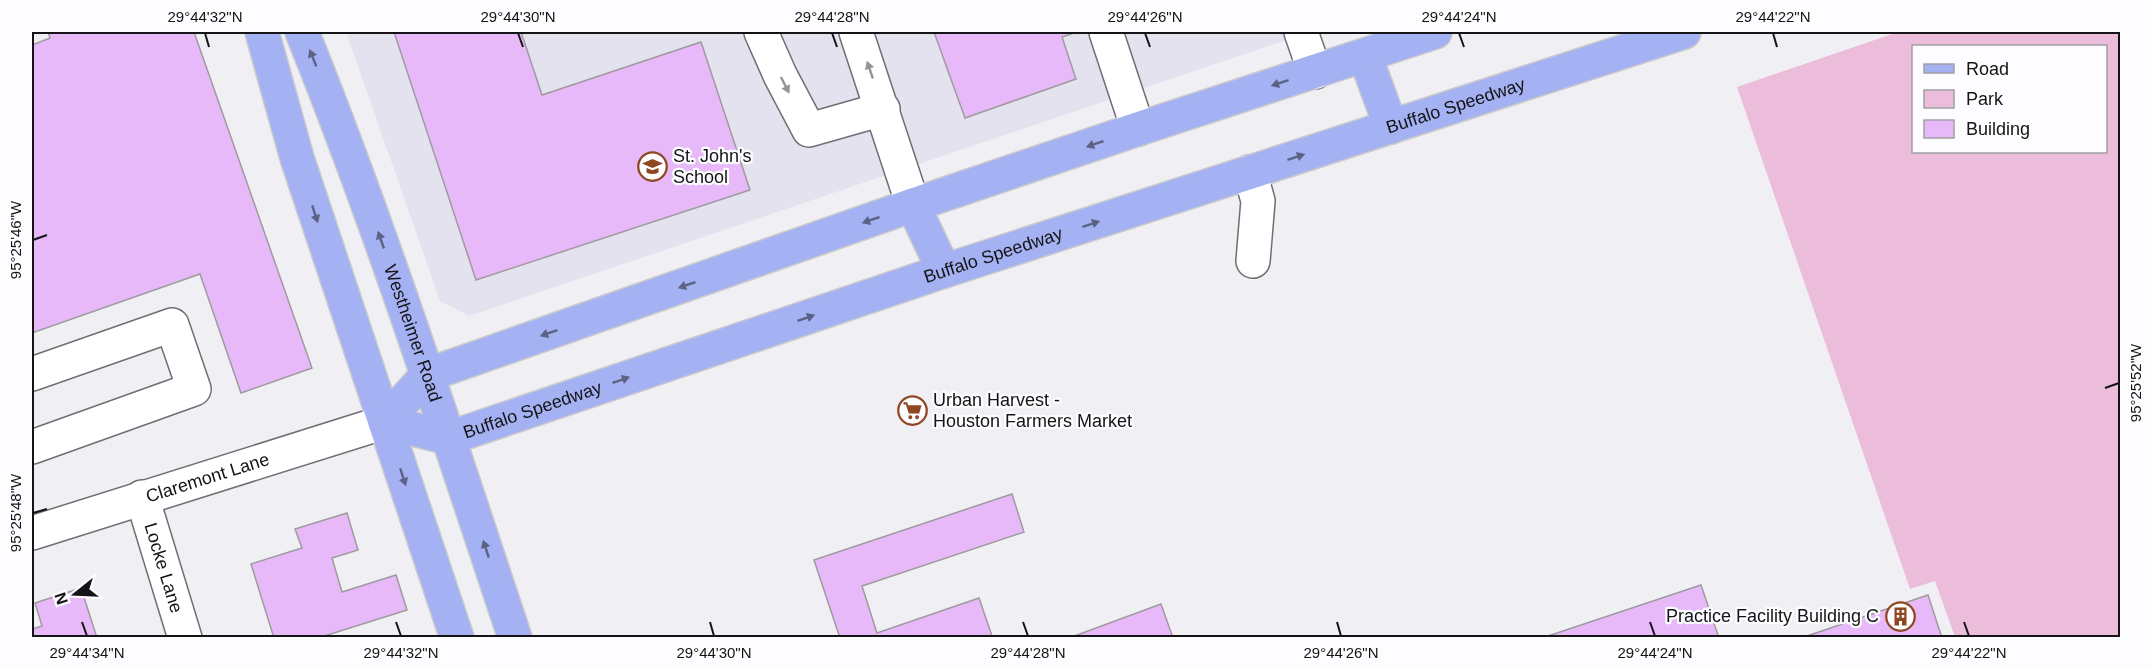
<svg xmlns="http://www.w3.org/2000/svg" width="2152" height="669" font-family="Helvetica,sans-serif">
  <rect width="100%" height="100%" fill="#f0eff4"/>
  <path fill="#e4e2ee" d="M346,32h964l-841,284 -29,-15z"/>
  <path fill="#ebbddb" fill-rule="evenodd" d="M1898,32h222v605h-165l-20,-56 -25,8 -173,-502zM1914,46h192v106h-192z"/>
  <path fill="#e8b9f9" stroke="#9e9b9f" stroke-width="1.5" d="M48,32h146l118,336 -71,25 -41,-119 -168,59v-288l18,-7z
    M394,32h127l21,63 159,-53 49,148 -274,90z
    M934,32h143l-15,5 14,42 -111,39z
    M1012,494l12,38 -162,54 15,47 102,-35 13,38 -152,2 -26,-78z
    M347,513l11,37 -26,8 10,34 54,-17 11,35 -89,28h-44l-23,-74 51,-16 -7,-19z
    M1701,585l18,53h-177z
    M81,588l16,50h-65v-9l10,-3 -7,-23z
    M1928,595l14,43h-141z
    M1161,604l12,34h-104z"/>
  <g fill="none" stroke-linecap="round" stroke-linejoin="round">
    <defs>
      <g id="minor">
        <path d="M761,32l19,43 29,55 74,-21"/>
        <path d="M856,32l57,173"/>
        <path d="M1106,32l32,97"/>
        <path d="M1301,32l14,40"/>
        <path d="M1250,172l8,29 -5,60"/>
        <path d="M32,374l140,-49 22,64 -162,58"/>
        <path id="s1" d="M142,497l43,141"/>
        <path id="s2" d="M32,533l353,-111"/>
      </g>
      <g id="major">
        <path d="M262,32l35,126 160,480"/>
        <path id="s3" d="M302,32c80,198 145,402 213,606"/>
        <path d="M1365,56l26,71"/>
        <path d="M913,205l31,66"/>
        <path id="s4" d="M385,422l64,16 495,-167 740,-239"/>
        <path d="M385,422l42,-47 486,-170 225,-76 297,-97"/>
      </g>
    </defs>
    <use href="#minor" stroke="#6f6f73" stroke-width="36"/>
    <use href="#major" stroke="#cbcbcc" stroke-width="36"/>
    <use href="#minor" stroke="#fff" stroke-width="33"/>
    <use href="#major" stroke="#a4b1f2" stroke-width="33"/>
  </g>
  <defs><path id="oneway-solid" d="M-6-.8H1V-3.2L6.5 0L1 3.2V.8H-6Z" transform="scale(1.5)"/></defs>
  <g fill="#5c6284">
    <use href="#oneway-solid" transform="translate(313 58) rotate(-112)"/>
    <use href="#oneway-solid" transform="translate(1280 83) rotate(162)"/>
    <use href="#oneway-solid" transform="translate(1095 144) rotate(161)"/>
    <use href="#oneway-solid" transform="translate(1296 157) rotate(-18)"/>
    <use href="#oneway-solid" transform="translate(315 214) rotate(72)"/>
    <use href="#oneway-solid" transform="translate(871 220) rotate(161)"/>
    <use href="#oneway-solid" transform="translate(1091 224) rotate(-18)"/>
    <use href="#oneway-solid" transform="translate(381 240) rotate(-109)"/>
    <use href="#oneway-solid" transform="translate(687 285) rotate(161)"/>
    <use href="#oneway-solid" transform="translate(806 318) rotate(-19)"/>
    <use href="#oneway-solid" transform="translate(549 333) rotate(161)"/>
    <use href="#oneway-solid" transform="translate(621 380) rotate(-19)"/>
    <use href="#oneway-solid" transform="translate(403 477) rotate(72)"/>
    <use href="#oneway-solid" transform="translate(486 549) rotate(-108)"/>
  </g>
  <g fill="#959596">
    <use href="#oneway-solid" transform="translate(870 70) rotate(-109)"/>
    <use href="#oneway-solid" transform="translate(785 85) rotate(63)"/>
  </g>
  <path fill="none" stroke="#141416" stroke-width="2" d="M205,33l4,14M518,33l5,14M832,33l5,14M1145,33l5,14M1459,33l5,14M1773,33l4,14M33,240l14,-5M2105,388l14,-5M33,513l14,-4M82,622l5,14M396,622l5,14M710,622l4,14M1023,622l5,14M1337,622l4,14M1650,622l5,14M1964,622l5,14"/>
  <defs>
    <symbol id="school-ring" viewBox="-11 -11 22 22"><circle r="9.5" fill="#fdfdff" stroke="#8e4721" stroke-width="1.5"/><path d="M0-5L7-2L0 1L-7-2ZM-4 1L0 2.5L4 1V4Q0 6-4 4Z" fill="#8e4721"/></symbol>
    <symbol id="supermarket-ring" viewBox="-11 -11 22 22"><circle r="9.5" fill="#fdfdff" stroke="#8e4721" stroke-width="1.5"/><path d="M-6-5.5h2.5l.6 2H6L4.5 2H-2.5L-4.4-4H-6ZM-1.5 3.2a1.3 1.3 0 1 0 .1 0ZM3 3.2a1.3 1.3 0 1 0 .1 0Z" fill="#8e4721"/></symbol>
    <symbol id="building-ring" viewBox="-11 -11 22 22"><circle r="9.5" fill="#fdfdff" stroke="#8e4721" stroke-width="1.5"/><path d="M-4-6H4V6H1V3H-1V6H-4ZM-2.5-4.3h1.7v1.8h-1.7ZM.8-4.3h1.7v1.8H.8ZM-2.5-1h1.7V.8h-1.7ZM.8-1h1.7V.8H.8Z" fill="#8e4721"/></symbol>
  </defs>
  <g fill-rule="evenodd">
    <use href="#school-ring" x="636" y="150" width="33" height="33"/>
    <use href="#supermarket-ring" x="896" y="394" width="33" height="33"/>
    <use href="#building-ring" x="1884" y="600" width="33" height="33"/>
  </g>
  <g text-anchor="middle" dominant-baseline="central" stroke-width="4.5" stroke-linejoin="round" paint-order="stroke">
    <g font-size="18" fill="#141416" stroke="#fdfdff">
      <text stroke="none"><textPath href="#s4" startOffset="1126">Buffalo Speedway</textPath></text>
      <text stroke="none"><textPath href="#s4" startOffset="640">Buffalo Speedway</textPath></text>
      <text stroke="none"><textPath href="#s3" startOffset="321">Westheimer Road</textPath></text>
      <text stroke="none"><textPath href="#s4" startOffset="154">Buffalo Speedway</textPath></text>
      <text stroke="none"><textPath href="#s2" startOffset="184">Claremont Lane</textPath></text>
      <text stroke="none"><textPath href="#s1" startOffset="74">Locke Lane</textPath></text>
    </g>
    <g font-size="18" fill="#141416" stroke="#fdfdff" text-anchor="start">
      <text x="673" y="156">St. John's<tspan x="673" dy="21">School</tspan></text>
      <text x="933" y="400">Urban Harvest -<tspan x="933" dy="21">Houston Farmers Market</tspan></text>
      <text x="1879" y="616" text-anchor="end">Practice Facility Building C</text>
    </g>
  </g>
  <rect width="2152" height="669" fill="none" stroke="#fdfdff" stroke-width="66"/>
  <rect x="1912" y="45" width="195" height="108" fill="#fdfdff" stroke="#a0a0a2" stroke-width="1.5"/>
  <rect x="1924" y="64" width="30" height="9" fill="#a4b1f2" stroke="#a0a0a2" stroke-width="1.5"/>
  <text x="1966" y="75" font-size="18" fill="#141416">Road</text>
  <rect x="1924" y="90" width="30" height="18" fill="#ebbddb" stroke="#a0a0a2" stroke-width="1.5"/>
  <text x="1966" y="105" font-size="18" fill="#141416">Park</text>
  <rect x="1924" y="120" width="30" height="18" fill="#e8b9f9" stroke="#a0a0a2" stroke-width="1.5"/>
  <text x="1966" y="135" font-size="18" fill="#141416">Building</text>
  <g transform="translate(75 594) rotate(252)" stroke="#fdfdff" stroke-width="4.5" paint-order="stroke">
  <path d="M0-4.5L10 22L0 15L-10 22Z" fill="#141416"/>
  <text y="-9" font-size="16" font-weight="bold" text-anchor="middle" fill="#141416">N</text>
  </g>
  <rect x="33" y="33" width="2086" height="603" fill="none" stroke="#141416" stroke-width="2"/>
  <g font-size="15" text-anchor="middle" fill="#141416">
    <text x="205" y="22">29°44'32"N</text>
    <text x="518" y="22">29°44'30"N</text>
    <text x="832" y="22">29°44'28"N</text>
    <text x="1145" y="22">29°44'26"N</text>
    <text x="1459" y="22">29°44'24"N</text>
    <text x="1773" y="22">29°44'22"N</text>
    <text transform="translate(16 240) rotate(-90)" y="5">95°25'46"W</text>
    <text transform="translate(2136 383) rotate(-90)" y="5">95°25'52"W</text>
    <text transform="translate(16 513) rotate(-90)" y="5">95°25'48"W</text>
    <text x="87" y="658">29°44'34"N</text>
    <text x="401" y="658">29°44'32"N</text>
    <text x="714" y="658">29°44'30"N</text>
    <text x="1028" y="658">29°44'28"N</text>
    <text x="1341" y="658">29°44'26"N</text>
    <text x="1655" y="658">29°44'24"N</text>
    <text x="1969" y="658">29°44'22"N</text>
  </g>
</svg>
